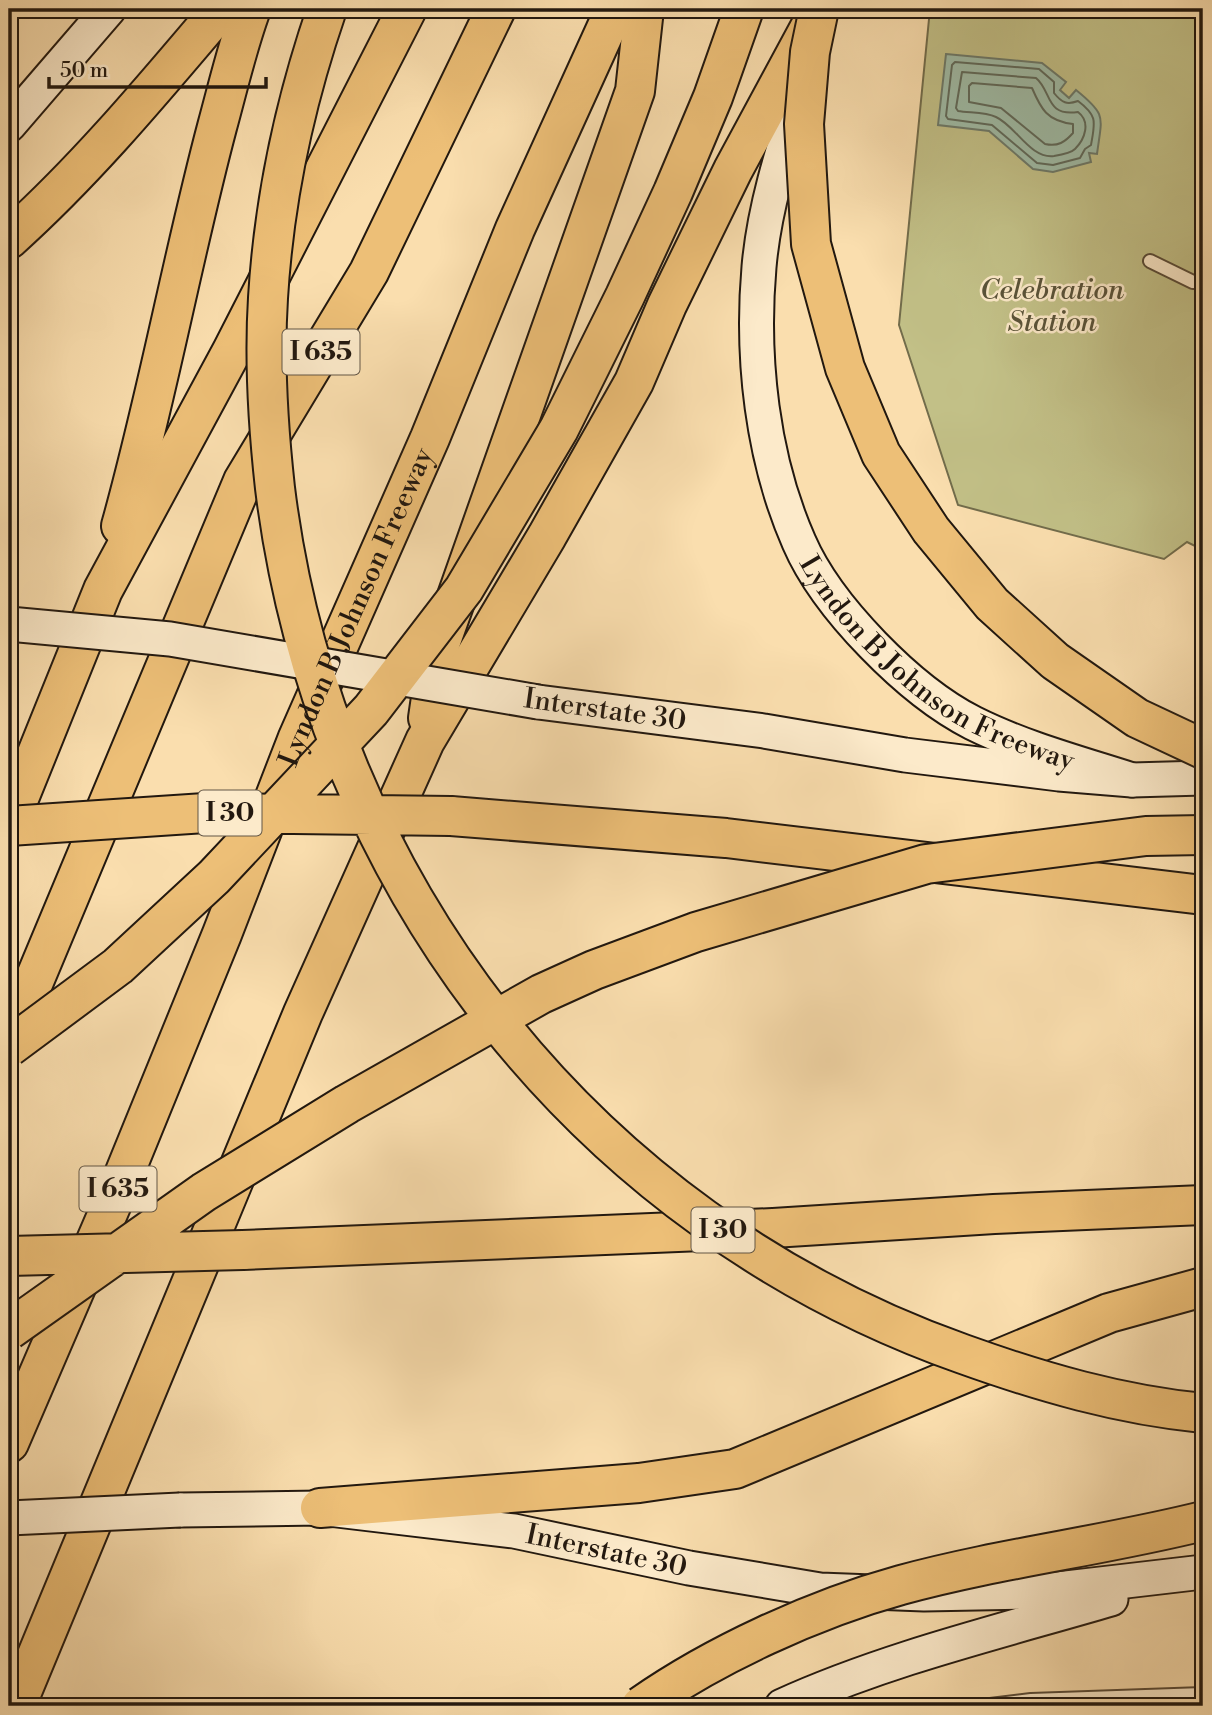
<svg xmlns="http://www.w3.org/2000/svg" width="1212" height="1715" font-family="'Libre Bodoni',serif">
  <rect width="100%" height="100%" fill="#fadeae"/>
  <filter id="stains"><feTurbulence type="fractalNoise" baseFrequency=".00286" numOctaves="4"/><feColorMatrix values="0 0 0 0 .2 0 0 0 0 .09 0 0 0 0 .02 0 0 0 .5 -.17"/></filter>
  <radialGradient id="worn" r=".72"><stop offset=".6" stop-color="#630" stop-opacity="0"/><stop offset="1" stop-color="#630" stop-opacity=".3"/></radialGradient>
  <path fill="#c2c087" stroke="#726c4b" stroke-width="2" d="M930,9h273v541l-16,-8 -23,17 -206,-54 -59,-180z"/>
  <path fill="#9fbca7" stroke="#6d7a6a" stroke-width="2" d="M946,54l96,9 24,19 -6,8 9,8 7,-8c31,25 26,26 21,64l-8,-1 2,9 -38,10 -20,-3 -44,-38 -51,-6z"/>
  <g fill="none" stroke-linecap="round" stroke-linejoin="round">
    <path stroke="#606a5b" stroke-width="2" d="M955,62l84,7 15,13v11c8,10 13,12 24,8 20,15 17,21 13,44l-6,4 -5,9 -27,7 -16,-2 -45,-38 -44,-6 -2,-3 6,-51z
      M962,72l74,6c16,13 9,39 42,34 13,10 7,27 -3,37 -4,4 -15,6 -21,7 -24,3 -38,-30 -58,-39 -11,-5 -27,-4 -38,-6l-2,-3z
      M972,83l60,5c9,21 15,33 41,36v9c-8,9 -15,14 -28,11l-44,-36 -32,-6v-16z"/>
    <defs>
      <path id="lane" d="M1150,261l43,21h10
        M982,1706l49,-6 172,-6"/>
      <g id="secondary">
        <path id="s1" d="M800,97c-18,55 -36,112 -41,170 -8,91 3,191 40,275 28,65 111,149 174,181 50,25 106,40 159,57"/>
        <path d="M9,125l100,-116"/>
        <path d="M538,702l226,29 141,24 154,19 73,6 71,-2"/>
        <path id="s2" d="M180,1510l140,-2 194,23 175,37 131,22 104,4 108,-2 171,-20"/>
        <path d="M782,1706c103,-47 220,-75 329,-107"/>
      </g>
      <g id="highway">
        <path d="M9,239c77,-69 145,-151 212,-230"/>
        <path d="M121,526c37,-132 61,-267 96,-399 11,-40 20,-80 34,-118"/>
        <path d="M428,718l10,-68 197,-559 9,-82"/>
        <path d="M451,816l275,22 477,57"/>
        <path d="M9,823l94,-233 129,-239 175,-342"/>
        <path d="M9,1041l234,-560 126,-209 127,-263"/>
        <path d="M243,1250l530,-22 221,-14 209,-9"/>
        <path id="s3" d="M9,1443l105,-244 108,-265 75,-194 133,-302 85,-209 100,-220"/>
        <path d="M320,1508l319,-25 96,-14 374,-156 94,-26"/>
        <path d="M16,1706l287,-693 122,-272 122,-205 87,-154 33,-77 66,-135 82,-152"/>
      </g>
    </defs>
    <use href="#lane" stroke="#584a37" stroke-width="16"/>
    <use href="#secondary" stroke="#22180f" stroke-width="37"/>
    <use href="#highway" stroke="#22180f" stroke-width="42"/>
    <use href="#lane" stroke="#fceaca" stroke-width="12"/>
    <use href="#secondary" stroke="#fceaca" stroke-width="33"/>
    <use href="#highway" stroke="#edbf77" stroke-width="38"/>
    <defs>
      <path id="secondary-bridge" d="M9,624l161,15 368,63
        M9,1518l171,-8"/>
      <path id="highway-bridge" d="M327,9c-32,93 -53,190 -59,289 -4,63 0,127 7,190 49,396 311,733 688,866 78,28 157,51 240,59
        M819,9l-9,43 -6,72 7,120 34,124 36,86 50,76 61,74 63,57 82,57 66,31
        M9,826l196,-13 246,3
        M9,1047l109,-81 96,-89 157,-167 93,-121 95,-160 66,-133 48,-104 40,-95 31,-88
        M9,1256l234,-6
        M9,1330l195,-138 143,-88 194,-110 53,-24 102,-38 230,-68 220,-28 57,-1
        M641,1706c73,-51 173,-97 260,-121 99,-27 202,-39 302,-64"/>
    </defs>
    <use href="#secondary-bridge" stroke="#22180f" stroke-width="37" stroke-linecap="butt"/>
    <use href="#highway-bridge" stroke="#22180f" stroke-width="42" stroke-linecap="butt"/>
    <use href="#secondary-bridge" stroke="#fceaca" stroke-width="33"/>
    <use href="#highway-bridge" stroke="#edbf77" stroke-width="38"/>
  </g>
  <g text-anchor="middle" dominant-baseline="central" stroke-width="5" stroke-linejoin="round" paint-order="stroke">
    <g fill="#fceaca" stroke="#635747" stroke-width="2">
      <rect x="282.5" y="329.5" width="77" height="45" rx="5"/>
      <rect x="198.5" y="790.5" width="63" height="45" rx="5"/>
      <rect x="79.5" y="1166.5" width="77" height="45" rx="5"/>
      <rect x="691.5" y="1207.5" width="63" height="45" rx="5"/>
    </g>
    <g font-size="26" font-weight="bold" fill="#22180f">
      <text x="321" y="352">I 635</text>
      <text x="230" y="813">I 30</text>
      <text x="118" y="1189">I 635</text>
      <text x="723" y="1230">I 30</text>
    </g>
    <g font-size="28" font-style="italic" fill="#5a5339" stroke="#fceaca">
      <text x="1052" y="290">Celebration<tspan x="1052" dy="32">Station</tspan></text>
    </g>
    <g font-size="28" fill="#22180f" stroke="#fceaca">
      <text stroke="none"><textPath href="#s3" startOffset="905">Lyndon B Johnson Freeway</textPath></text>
      <text stroke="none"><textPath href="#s1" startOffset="646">Lyndon B Johnson Freeway</textPath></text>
      <text transform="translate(605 710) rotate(8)">Interstate 30</text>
      <text stroke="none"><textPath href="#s2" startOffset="430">Interstate 30</textPath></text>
    </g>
  </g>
  <rect width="1212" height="1715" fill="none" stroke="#fadeae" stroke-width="35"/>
  <rect x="10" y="10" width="1191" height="1694" fill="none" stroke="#22180f" stroke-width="3.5"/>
  <rect x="18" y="18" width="1177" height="1680" fill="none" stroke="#22180f" stroke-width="2"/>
  <path d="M49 77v10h217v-10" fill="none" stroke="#22180f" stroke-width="3.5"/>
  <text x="60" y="77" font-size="21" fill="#22180f" stroke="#fceaca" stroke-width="5" paint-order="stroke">50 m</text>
  <rect width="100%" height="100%" filter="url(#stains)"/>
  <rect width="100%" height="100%" fill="url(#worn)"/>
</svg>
